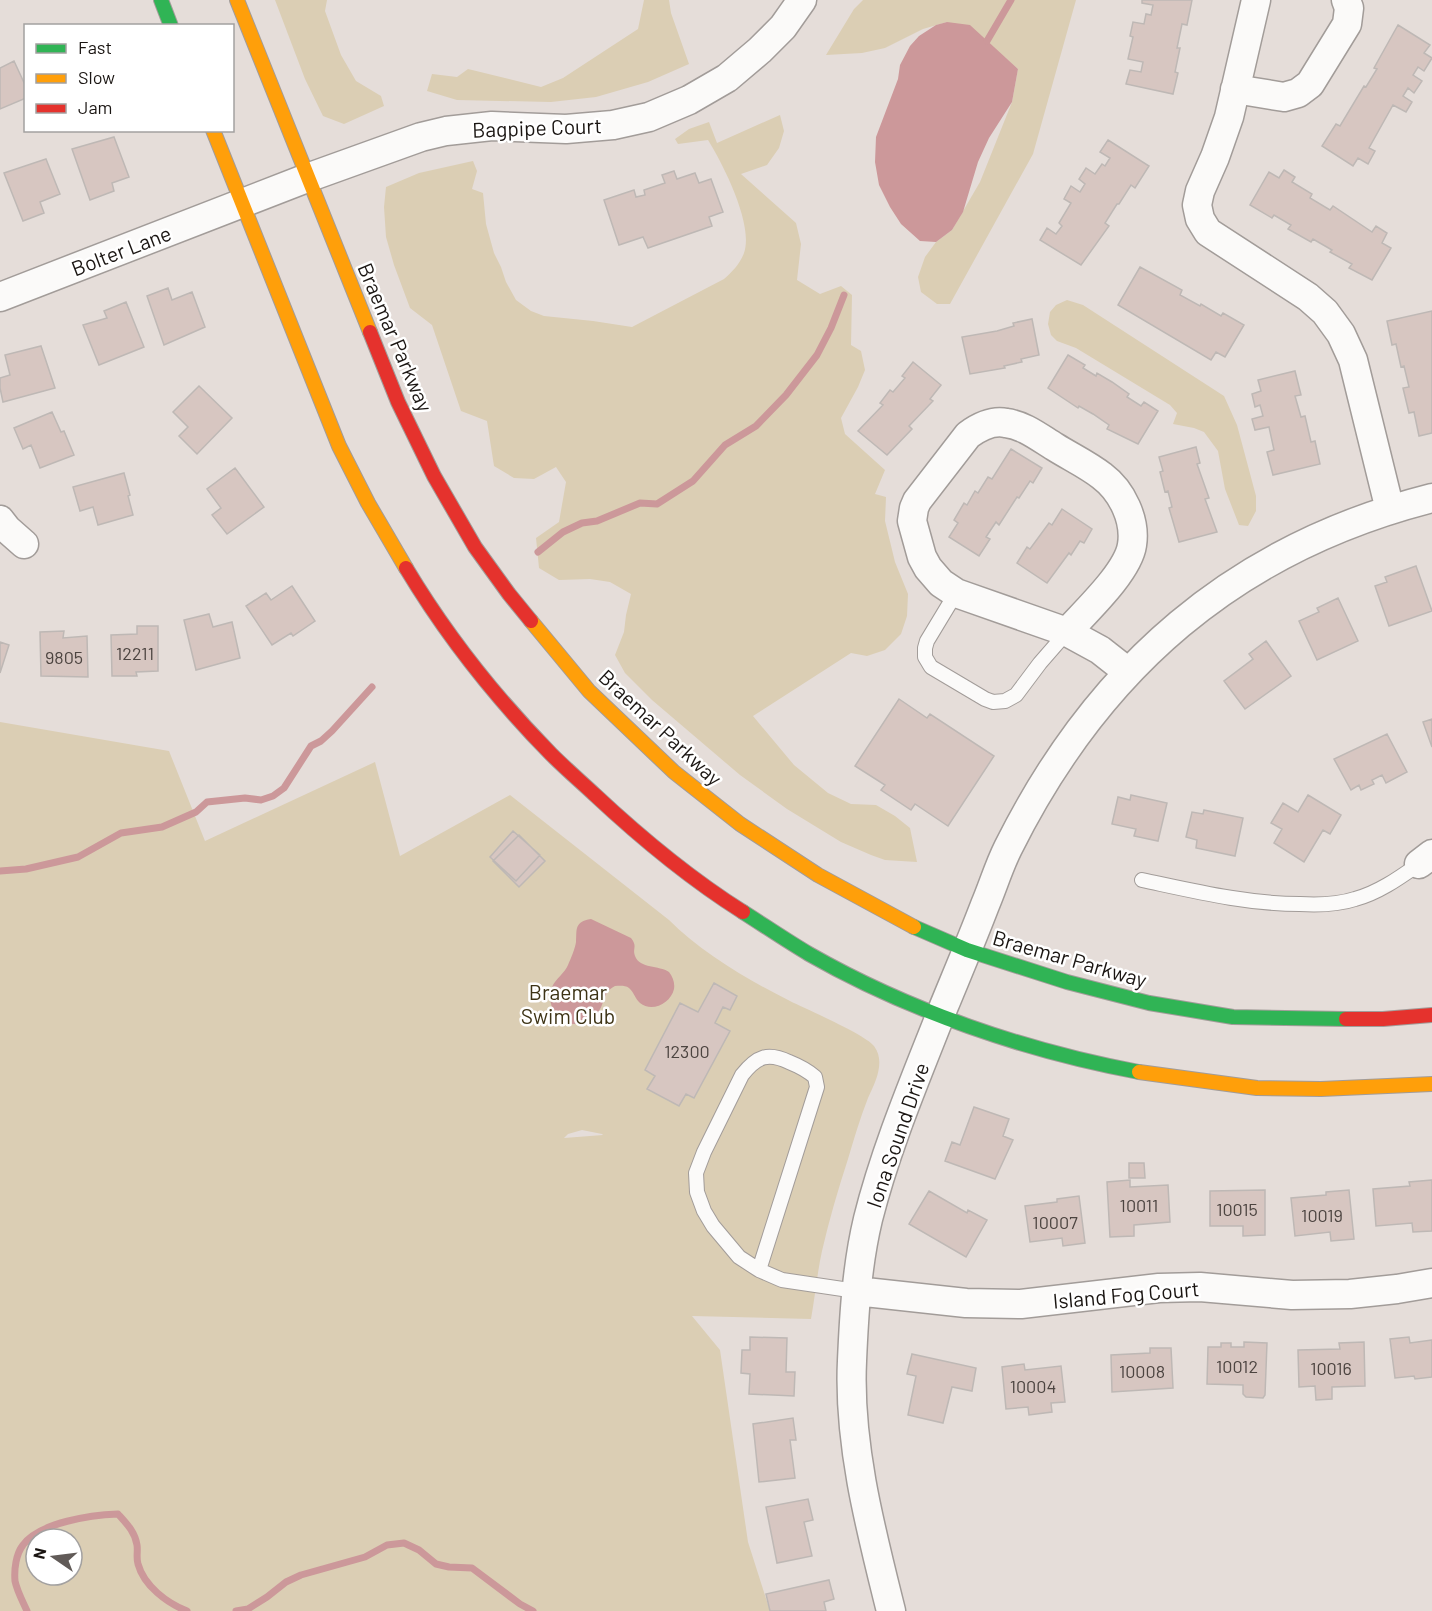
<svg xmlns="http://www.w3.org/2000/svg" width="1432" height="1611" font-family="Barlow,sans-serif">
  <rect width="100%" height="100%" fill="#e5ddd9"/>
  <path fill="#dbceb4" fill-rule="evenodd" d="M275,0h52l-2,11 16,44 15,26 25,15 3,10 -40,18 -21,-8 -18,-37z
    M644,0h25l2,13 18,51 -41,18 -52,15 -45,5 -94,-2 -30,-9 5,-17 25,3 11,-8 73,18 22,-9 75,-49z
    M863,0h213l-43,154 -83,150h-13l-16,-12 -3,-15 7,-20 11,-15 16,-12 28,-48 32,-80 6,-33 -17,-15 -54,-32 -24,7 -38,19 -23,5 -36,2 28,-46z
    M780,115l4,16 -5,17 -12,17 -26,9 55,49 5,21 -4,36 23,14 21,-8 11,9 -1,50 10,6 4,19 -7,17 -17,31 4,16 40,36 -10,24 11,3 -1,24 10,41 13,32 -1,22 -6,18 -16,16 -18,6 -16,-3 -98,63 41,49 34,28 23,11 25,1 19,11 15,12 7,34 -32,-2 -14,-5 -30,-13 -54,-33 -47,-34 -88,-75 -27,-27 -10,-18 9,-23 2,-17 5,-21 -21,-12 -20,-3 -31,1 -20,-12 -3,-30 23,-16 7,-40 -10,-15 -22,12 -20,-1 -20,-12 -7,-45 -26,-10 -29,-86 -22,-17 -16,-43 -8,-28 -2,-30 2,-20 33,-14 54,-12 4,10 -5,18 11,4 3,31 8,29 7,14 5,15 10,18 15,11 13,5 49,5 39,6 92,-48c8,-7 16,-15 20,-26 10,-28 -21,-89 -36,-113l-30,4 -3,-5 14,-10 20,-7 8,21z
    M1067,300l16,5 141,91 13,29 19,71v15l-8,15 -9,-1 -14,-36 -7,-38 -14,-19 -10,-4 -21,-4 4,-11 -7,-8 -94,-57 -19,-7 -6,-6 -3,-11 2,-12 6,-7z
    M0,722l169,29 36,90 170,-79 25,94 110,-61 159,125c33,33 79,60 121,81 16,8 76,34 84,45 12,16 1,37 -6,52 -8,20 -14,41 -20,61 -10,31 -19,61 -26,92 -5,23 -7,46 -11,68l-119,-3 28,34 28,192 22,69h-770zM582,1130l20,4 1,1 -39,3 4,-4zM36,1539h36v36h-36z"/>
  <path fill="#cc989a" d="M947,22l23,3 48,44 -6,33 -23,36 -11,24 -15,50 -11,18 -16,12 -16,-1 -19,-17 -11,-17 -11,-22 -4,-23 1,-25 22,-58 2,-14 10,-19 9,-10 17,-11z
    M591,919l40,19c7,9 1,10 4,18 5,13 24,9 34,16 4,5 6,11 5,17 -3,14 -22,24 -34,14 -5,-4 -6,-11 -11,-15 -4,-3 -10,-2 -14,-2 -17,8 -6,27 -31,36 -7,3 -16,3 -22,-2 -10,-7 -15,-22 -10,-33 4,-9 13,-14 16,-22 3,-7 7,-16 8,-23 1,-13 -2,-20 15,-23z"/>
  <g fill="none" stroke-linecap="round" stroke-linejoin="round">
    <path stroke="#cc989a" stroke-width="7" d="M987,41l24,-41
      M538,552l25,-20 19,-9 15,-2 43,-18 17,1 36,-23 32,-36 31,-19 30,-31 31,-40 14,-27 13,-33
      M0,871l26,-2 52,-12 43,-24 41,-6 34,-15 11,-10 38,-4 16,2 12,-4 11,-8 27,-42 10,-5 11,-10 40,-44
      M27,1611c-4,-9 -10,-20 -12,-30 -1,-12 1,-27 8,-36 17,-23 69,-30 95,-31 9,10 17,18 19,31 1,6 -1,13 1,19 6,22 29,39 49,47
      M236,1611l12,-2 19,-12 19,-15 15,-7 64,-18 22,-12 17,-2 15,7 17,14 13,3 23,1 48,36 13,7"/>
  </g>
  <path fill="#d7c6c1" stroke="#beb8b5" stroke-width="1.5" d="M1142,0h50l-5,25 -5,-1 -5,24h3l-5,24 3,1 -5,21 -47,-10 4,-14 11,2 2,-10 -15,-3 5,-22 -3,-1 3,-14 11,2 2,-10 5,1 2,-10 -11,-2z
    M1398,25l32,20 -6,8 8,5 -8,13 -6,-4 -5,8 9,6 -8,12 -6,-5 -5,8 9,6 -6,10 -13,-7 -24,43 6,3 -7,13 -10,-6 -5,8 -31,-20 14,-22 4,2 24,-40 2,1 11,-18 -3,-1z
    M14,61l12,26v11l-26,11v-41z
    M114,137l15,40 -17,6 2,8 -24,9 -18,-51z
    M1108,140l41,26 -14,22 -4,-3 -12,19h-2l-12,19 4,3 -28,39 -41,-25 7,-12 9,6 6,-8 -3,-3 12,-20 -7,-4 7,-13 9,6 5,-8 -6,-5 7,-11 9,6 7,-10 3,2 5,-8 -10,-6z
    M46,159l14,35 -20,8 4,11 -21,8 -19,-48z
    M1284,170l11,7 -3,5 20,12 -2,4 20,12 3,-4 39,26 4,-6 11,7 -5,10 9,5 -19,32 -23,-12 3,-4 -22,-12 2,-2 -19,-11 -2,3 -23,-13 3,-4 -17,-10 -2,3 -22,-13 19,-33 10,6z
    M674,171l3,8 18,-6 4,10 12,-4 12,33 -14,5 3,9 -64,22 -5,-11 -24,8 -15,-45 30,-10 2,7 9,-2 -1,-5 21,-7 -3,-8z
    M1140,267l42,23 -2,5 20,11 1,-2 20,12 2,-3 21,12 -19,32 -9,-5 -5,8 -93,-55z
    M168,288l4,12 20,-8 13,35 -41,18 -17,-49z
    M126,302l18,45 -45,18 -16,-40 24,-7 -3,-7z
    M1432,311v122l-13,3 -5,-24 -5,1 -6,-25 6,-1 -5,-21 -3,1 -5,-23 -4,1 -5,-24z
    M1032,319l7,36 -18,4 1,3 -18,4 1,2 -35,6 -8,-37 35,-6 17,-5 -1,-3z
    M41,346l14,42 -52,14 -3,-14v-10l10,-3 -5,-20z
    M1068,355l17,10 -2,3 13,8 1,-3 15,9 17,12 -2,3 14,9 3,-4 14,9 -20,33 -31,-15 2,-4 -16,-11 -14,-8 -1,2 -30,-20z
    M913,362l28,23 -11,14 3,2 -24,25 3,3 -25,26 -29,-24 25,-26 -3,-2 10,-13 3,2 12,-14 -3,-2z
    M1295,371l6,24 -6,1 6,21 4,-1 6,26 4,-1 5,23 -47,11 -6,-23 7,-2 -5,-23 -14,3 -3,-11 11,-3 -3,-11 -5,2 -3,-13 9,-3 -3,-11z
    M199,386l33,32 -35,36 -18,-18 9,-9 -15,-15z
    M52,412l9,20 3,-1 10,24 -34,13 -9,-23 -8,4 -9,-21z
    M1196,447l4,16 -3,1 12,34 -4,1 12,33 -38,10 -10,-34 3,-1 -4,-16 -3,1 -5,-20 3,-1 -4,-14z
    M1011,449l31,19 -9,15 -3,-2 -11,17 -2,-1 -18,28 -3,-3 -10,15 4,2 -11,17 -30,-19 9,-14 -4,-3 10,-17 3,2 8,-14 3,2 10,-16 4,2z
    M235,468l29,39 -37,27 -15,-19 9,-7 -14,-19z
    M124,473l6,22 -2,1 5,19 -35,10 -5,-18 -13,4 -7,-24z
    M1062,509l30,20 -8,14 -4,-2 -9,14 -2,-2 -22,30 -30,-20 10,-16 3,2 19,-26 3,2z
    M1416,566l16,45 -43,15 -14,-40 12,-4 -2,-5z
    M292,586l23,35 -22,15 -2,-3 -19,12 -26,-39 20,-13 5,7z
    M1338,598l20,43 -41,19 -18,-39 20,-9 -2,-4z
    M209,614l4,13 19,-5 8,36 -44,12 -12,-50z
    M137,626h21v45l-22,1 1,4h-25l-1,-41 26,-1z
    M64,631l-1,7 24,-2 1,41 -47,-1 -1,-44z
    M1266,641l25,35 -46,33 -21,-28 29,-22 -4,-5z
    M0,642l9,3 -9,28z
    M899,699l28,19 3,-4 64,42 -46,70 -33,-22 -4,6 -30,-20 4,-5 -30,-19z
    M1432,719v28l-9,-25z
    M1387,734l20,38 -21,11 -4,-8 -10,5 2,4 -13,6 -2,-5 -8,5 -17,-31z
    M1131,795l36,8 -9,38 -24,-5 2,-7 -24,-5 6,-27 12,3z
    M1308,795l33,20 -11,19 -7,-4 -19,32 -30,-19 8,-14 -11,-6 12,-20 15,9z
    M1204,810l39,8 -8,38 -39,-8 1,-8 -11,-3 6,-25 11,2z
    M513,831l27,24 -24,26 -26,-24z
    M519,835l26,26 -26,26 -26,-26z
    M714,983l23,13 -7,14 -7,-3 -8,16 15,8 -36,67 -8,-4 -7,12 -32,-17 8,-13 -10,-6 35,-67 18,9z
    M974,1107l35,12 -6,17 10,4 -18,39 -50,-18 7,-19 8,3z
    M1129,1163h15l1,15h-16z
    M1130,1180v7l38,-2 2,37 -36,3v11l-24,1 -3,-55z
    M1432,1180v51l-19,1 -1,-9 -36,3 -3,-37 37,-3 -1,-4z
    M1265,1190v45l-22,1v-10h-33v-35z
    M1349,1190l5,49 -23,2 -1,-9 -35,4 -4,-38 35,-3v-3z
    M929,1191l38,22 1,-3 19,10 -21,37 -57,-33z
    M1079,1196l6,47 -22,3 -1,-8 -32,4 -5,-36 32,-4v-3z
    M750,1337l37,1 -1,34h9l-1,24 -45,-2 1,-20 -9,-1 1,-23h8z
    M1409,1337l1,6 22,-3v37l-17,2 -1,-3 -19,2 -5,-39z
    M1244,1342l23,1 -2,52 -2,3 -17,-1 -3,-3v-9l-36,-1 1,-37h13v-4h10v4h13z
    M1364,1342l1,44 -33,1v12l-16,1 -1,-14 -16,1 -1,-37 42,-1 -1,-6z
    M1150,1348h21l2,40 -61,4 -1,-37 39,-2z
    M912,1354l64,14 -4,23 -20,-4 -9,36 -35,-8 8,-39 -9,-2z
    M1024,1364l1,6 36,-4 4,36 -14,1 1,9 -23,3 -1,-8 -22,2 -4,-42z
    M793,1418l3,22h-6l5,38 -36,4 -6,-58z
    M808,1499l5,21 -9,2 8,34 -35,7 -11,-56z
    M829,1580l5,19 -10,3 2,9h-56l-4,-17z"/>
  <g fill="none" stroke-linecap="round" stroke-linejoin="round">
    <defs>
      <path id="lane" d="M956,593l-29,48 -2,7v9l6,10 54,32 8,3 12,-1 11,-6 24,-32 27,-31
        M1142,880c52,11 105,24 158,24 19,1 37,1 55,-5 23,-6 44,-21 64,-35
        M759,1270l58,-183 -2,-10c-8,-7 -16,-11 -26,-15 -21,-10 -32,-6 -47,13l-38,77 -8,21 1,19 7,19 9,15 26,31 20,13 23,10 74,11"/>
      <path id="street" d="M1256,0l-27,117 -14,40 -15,34 -3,14 3,14 8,13 100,65 17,15 16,22 12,26 37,150
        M1235,89l49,8 14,-4 12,-9 37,-60 2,-16 -3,-8
        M0,297l307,-119 114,-41 25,-6 46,-5 74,3 47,-4 36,-8 40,-17 38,-22 33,-28 23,-23 19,-27
        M0,520l7,9 17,15
        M1067,632c19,-21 61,-60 65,-87 4,-25 -10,-54 -30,-69 -14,-11 -31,-19 -47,-29 -15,-9 -31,-22 -49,-24 -14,-3 -27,4 -38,12l-51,66 -3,7 -2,13 10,36 6,11 13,15 15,10 111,39 33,18 28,22
        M1419,864l13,-10
        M856,1291l110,12 55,1 138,-16 41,-1 92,8 58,-1 47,-5 35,-6
        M891,1611c-20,-80 -43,-167 -39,-250 2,-47 5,-96 16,-142 18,-72 49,-144 76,-213 14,-34 28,-67 41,-101 8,-19 14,-39 23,-57 90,-181 227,-300 424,-350"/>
      <path id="fast" d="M161,0l10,26
        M743,912c22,14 44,29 66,42 100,57 217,97 330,118
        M914,927l53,23 100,32 82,21 84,14 113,2"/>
      <path id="slow" d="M237,0l133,332
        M213,130l126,316 29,57 38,65
        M531,621l58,70 85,81 66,52 78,51 96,52
        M1139,1072l118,16 64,1 111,-5"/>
      <path id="jam" d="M370,332l28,70 36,74 41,71 34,47 22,27
        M406,568c39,65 91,131 145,186 14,14 29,27 43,40 47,44 95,84 149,118
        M1346,1019h37l49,-4"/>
    </defs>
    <use href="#lane" stroke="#a29c99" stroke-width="16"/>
    <use href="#street" stroke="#a29c99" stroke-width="31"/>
    <use href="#fast" stroke="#a29c99" stroke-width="16"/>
    <use href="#slow" stroke="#a29c99" stroke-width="16"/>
    <use href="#jam" stroke="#a29c99" stroke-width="16"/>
    <use href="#lane" stroke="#fbfaf9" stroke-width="14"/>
    <use href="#street" stroke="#fbfaf9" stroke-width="28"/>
    <use href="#fast" stroke="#30b455" stroke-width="14"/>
    <use href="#slow" stroke="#ff9f0a" stroke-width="14"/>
    <use href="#jam" stroke="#e5322d" stroke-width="14"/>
  </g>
  <g text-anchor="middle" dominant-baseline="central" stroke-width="5" stroke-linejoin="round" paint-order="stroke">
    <g font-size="18" fill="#4c4440">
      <text x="135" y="653">12211</text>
      <text x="64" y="657">9805</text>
      <text x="687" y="1051">12300</text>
      <text x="1139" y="1205">10011</text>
      <text x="1237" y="1209">10015</text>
      <text x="1322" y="1215">10019</text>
      <text x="1055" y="1222">10007</text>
      <text x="1237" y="1366">10012</text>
      <text x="1331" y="1368">10016</text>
      <text x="1142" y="1371">10008</text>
      <text x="1033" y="1386">10004</text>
    </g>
    <g font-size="21" fill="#1a1512" stroke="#fff">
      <text transform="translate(537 127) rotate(-2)">Bagpipe Court</text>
      <text transform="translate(121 250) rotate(-21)">Bolter Lane</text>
      <text transform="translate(396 337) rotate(67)">Braemar Parkway</text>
      <text transform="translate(661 727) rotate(43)">Braemar Parkway</text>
      <text transform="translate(1070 958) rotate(16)">Braemar Parkway</text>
      <text transform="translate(897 1135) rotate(-71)">Iona Sound Drive</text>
      <text transform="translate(1126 1294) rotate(-5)">Island Fog Court</text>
    </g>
    <g font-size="21" fill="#3d3315" stroke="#fff">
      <text x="568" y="991">Braemar<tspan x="568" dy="24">Swim Club</tspan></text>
    </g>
  </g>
  <rect x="24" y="24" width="210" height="108" fill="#ffffff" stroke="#a3a1a0" stroke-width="1.5"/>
  <rect x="36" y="44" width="30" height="9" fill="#30b455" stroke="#a3a1a0" stroke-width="1.5"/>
  <text x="78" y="54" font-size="18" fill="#1a1512">Fast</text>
  <rect x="36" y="74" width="30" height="9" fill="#ff9f0a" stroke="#a3a1a0" stroke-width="1.5"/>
  <text x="78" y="84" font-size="18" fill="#1a1512">Slow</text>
  <rect x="36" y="104" width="30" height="9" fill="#e5322d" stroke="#a3a1a0" stroke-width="1.5"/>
  <text x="78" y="114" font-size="18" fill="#1a1512">Jam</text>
  <g transform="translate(54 1557) rotate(284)"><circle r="28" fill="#ffffff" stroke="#a3a1a0" stroke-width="1.5"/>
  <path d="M0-4.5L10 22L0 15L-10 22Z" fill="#615b58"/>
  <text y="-9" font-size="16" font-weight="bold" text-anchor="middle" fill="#1a1512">N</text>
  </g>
</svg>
